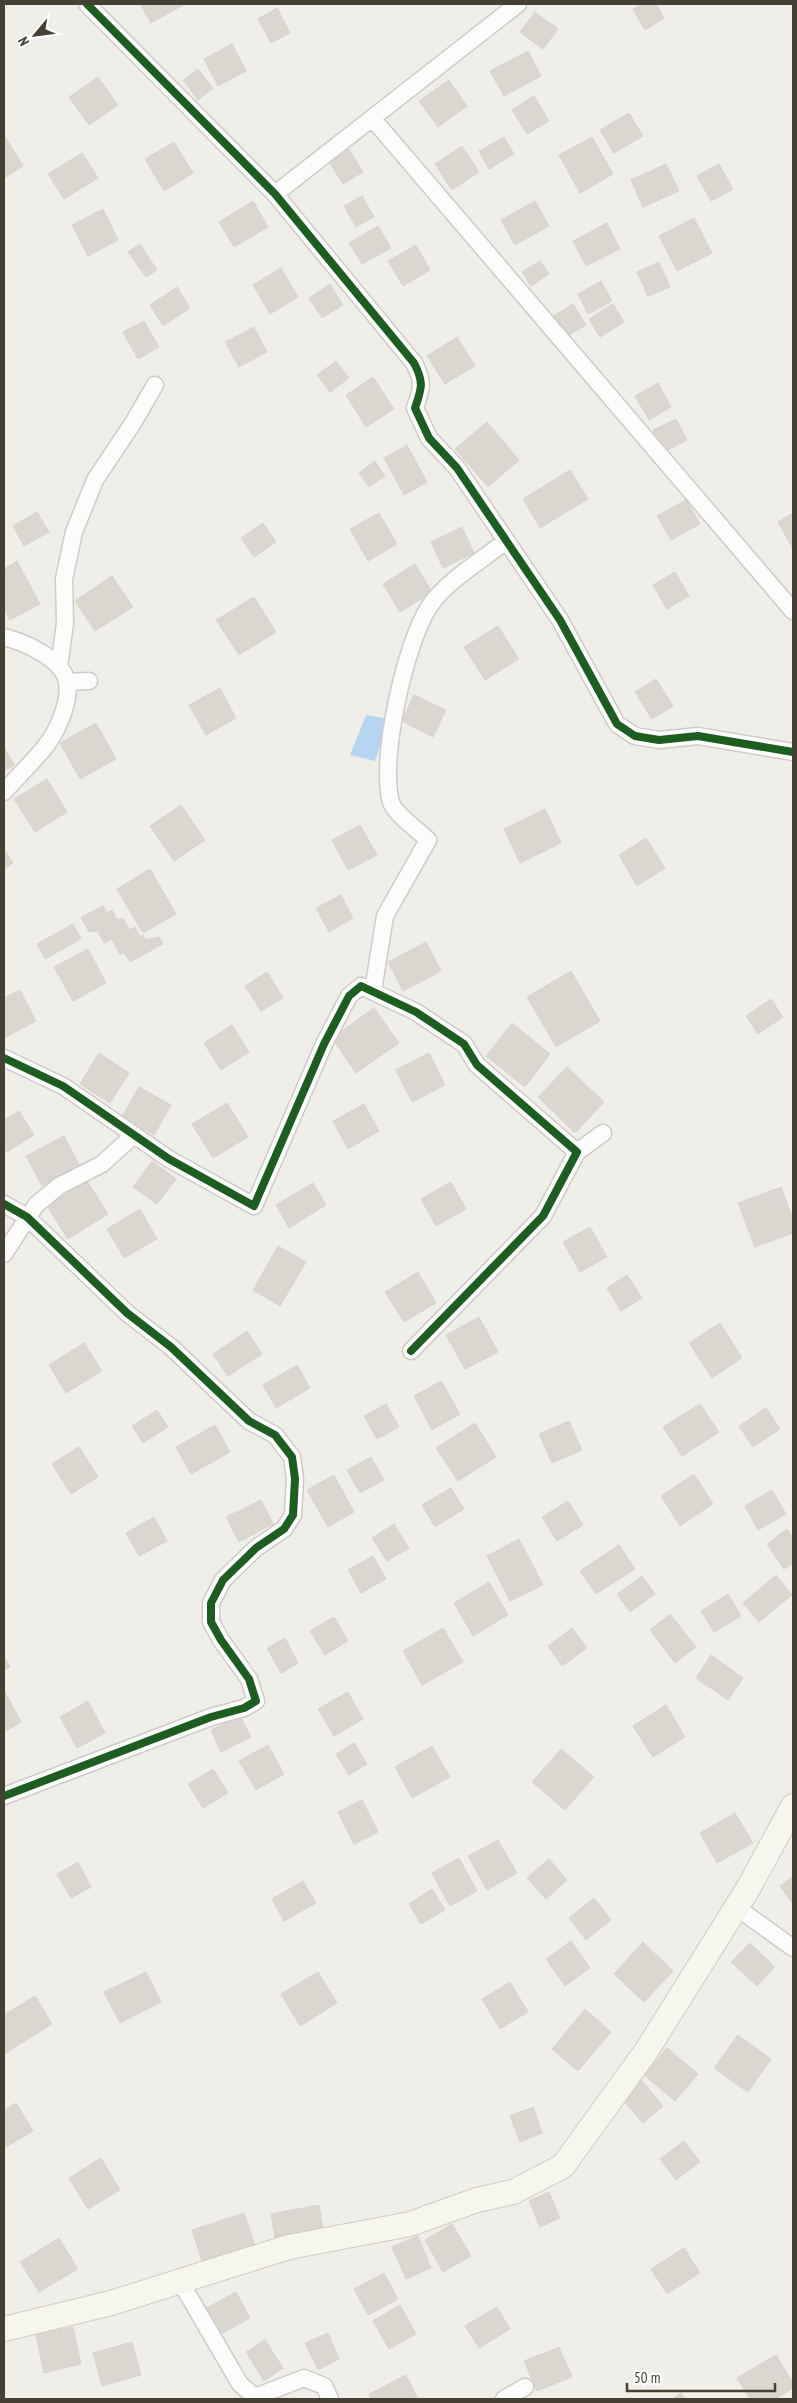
<svg xmlns="http://www.w3.org/2000/svg" width="797" height="2403" font-family="'PT Sans Narrow',sans-serif">
  <rect width="100%" height="100%" fill="#f0eee8"/>
  <path fill="#b6d5f0" d="M366,715l23,4 -14,42 -25,-6z"/>
  <path fill="#d9d7d0" stroke="#d8d5ce" d="M140,4h45l-34,19z
    M643,4h13l8,14 -19,12 -12,-21z
    M277,8l13,25 -19,10 -13,-24z
    M535,12l23,17 -15,20 -23,-17z
    M232,44l14,27 -28,15 -14,-27z
    M528,51l13,25 -37,20 -14,-25z
    M198,69l15,19 -15,12 -15,-20z
    M98,77l20,28 -29,20 -20,-28z
    M449,80l18,26 -29,21 -19,-26z
    M534,96l15,25 -22,13 -15,-24z
    M629,113l14,23 -29,17 -14,-23z
    M4,135l19,31 -19,12z
    M504,137l10,17 -25,15 -10,-18z
    M592,137l21,37 -33,19 -21,-38z
    M174,142l19,31 -29,18 -19,-32z
    M462,146l17,26 -27,18 -17,-26z
    M348,148l15,24 -20,12 -15,-24z
    M82,153l16,25 -34,21 -16,-25z
    M666,164l13,27 -36,16 -12,-27z
    M719,164l14,25 -22,12 -14,-25z
    M362,196l12,21 -18,10 -12,-21z
    M253,201l15,26 -34,20 -15,-25z
    M535,201l14,25 -34,19 -14,-25z
    M103,209l15,31 -30,16 -16,-31z
    M694,218l18,35 -35,18 -18,-35z
    M607,223l13,26 -34,17 -13,-25z
    M378,226l13,22 -29,16 -13,-21z
    M140,244l17,26 -11,7 -18,-25z
    M416,245l14,25 -27,16 -15,-25z
    M540,261l9,13 -18,12 -9,-14z
    M659,262l11,25 -22,9 -11,-24z
    M281,268l17,29 -28,17 -17,-29z
    M601,281l11,20 -24,13 -10,-20z
    M330,284l13,21 -21,13 -13,-20z
    M177,287l13,21 -27,18 -13,-21z
    M573,304l13,21 -20,12 -12,-21z
    M613,304l11,18 -24,15 -11,-18z
    M144,321l15,26 -21,12 -15,-27z
    M254,327l13,25 -28,15 -14,-25z
    M457,337l18,29 -30,18 -18,-28z
    M336,361l13,17 -19,14 -13,-17z
    M373,377l21,32 -28,18 -20,-32z
    M658,383l13,24 -22,13 -14,-24z
    M676,419l11,21 -23,12 -11,-22z
    M487,422l32,38 -31,27 -33,-38z
    M407,445l20,37 -23,13 -20,-37z
    M375,461l10,15 -16,11 -10,-14z
    M570,470l18,29 -48,29 -17,-29z
    M686,500l14,24 -29,16 -14,-24z
    M37,512l12,20 -25,14 -11,-20z
    M379,513l18,31 -29,17 -18,-32z
    M793,513v36l-15,-27z
    M263,523l13,19 -22,15 -13,-19z
    M462,527l12,26 -31,15 -12,-26z
    M17,561l23,43 -30,16 -6,-11v-40z
    M415,564l17,28 -32,20 -17,-28z
    M675,572l14,24 -22,13 -14,-24z
    M112,576l21,31 -38,24 -20,-30z
    M254,597l22,35 -37,23 -23,-35z
    M498,626l21,33 -34,21 -21,-33z
    M656,679l17,27 -21,13 -17,-27z
    M220,688l16,30 -30,17 -17,-30z
    M414,695l32,15 -13,27 -31,-16z
    M96,723l20,36 -36,20 -20,-36z
    M4,747l10,18 -10,6z
    M47,779l20,33 -32,20 -21,-33z
    M181,805l24,35 -31,21 -24,-35z
    M545,809l16,34 -41,20 -16,-34z
    M360,825l17,30 -29,15 -16,-30z
    M646,838l19,30 -28,18 -18,-31z
    M4,849l9,14 -9,6z
    M150,869l26,45 -33,19 -26,-44z
    M341,895l12,23 -24,14 -13,-24z
    M103,906l4,7 5,-3 5,10 6,-2 6,12 6,-3 5,10 3,-2 2,5 14,-3 4,7 -33,18 -6,-10 -4,3 -8,-16 -8,4 -6,-12 -9,1 -8,-15z
    M73,924l8,15 -36,20 -8,-15z
    M426,942l15,29 -38,20 -15,-29z
    M88,949l18,34 -33,18 -19,-34z
    M571,971l29,50 -44,26 -29,-50z
    M267,972l16,26 -22,13 -16,-25z
    M20,990l16,31 -32,17v-40z
    M771,999l12,18 -25,17 -12,-18z
    M374,1008l25,35 -43,30 -24,-35z
    M512,1023l38,31 -25,33 -39,-31z
    M232,1025l17,27 -28,18 -17,-27z
    M99,1053l30,20 -19,30 -30,-19z
    M429,1053l16,32 -33,17 -16,-32z
    M567,1067l37,35 -29,31 -37,-36z
    M139,1087l32,18 -17,30 -32,-18z
    M227,1103l21,34 -35,21 -21,-34z
    M364,1104l15,27 -31,18 -15,-28z
    M19,1111l15,24 -27,17 -3,-5v-27z
    M64,1136l16,30 -38,20 -16,-30z
    M152,1161l24,18 -19,25 -24,-17z
    M87,1181l21,33 -40,25 -21,-33z
    M451,1182l15,27 -30,17 -15,-27z
    M313,1183l13,22 -37,23 -13,-23z
    M781,1187l12,32v14l-38,14 -17,-44z
    M140,1209l17,30 -33,19 -17,-29z
    M590,1227l17,30 -27,15 -17,-30z
    M278,1246l28,16 -26,44 -27,-16z
    M418,1272l18,31 -32,19 -19,-30z
    M627,1275l15,23 -21,13 -14,-23z
    M479,1317l19,35 -33,17 -19,-34z
    M720,1323l22,35 -30,20 -23,-35z
    M247,1331l15,23 -34,22 -15,-22z
    M84,1343l18,28 -36,22 -17,-28z
    M297,1365l13,23 -34,20 -13,-23z
    M441,1381l19,33 -28,16 -18,-34z
    M386,1404l13,23 -22,12 -13,-23z
    M700,1404l19,28 -37,24 -19,-29z
    M766,1408l14,21 -27,18 -14,-21z
    M157,1410l11,17 -25,16 -11,-17z
    M569,1421l13,29 -30,13 -13,-29z
    M475,1423l21,34 -38,24 -22,-33z
    M215,1425l15,27 -39,22 -15,-27z
    M79,1447l19,30 -27,17 -19,-30z
    M371,1457l13,23 -24,13 -13,-23z
    M694,1474l19,30 -33,22 -19,-30z
    M334,1475l20,37 -26,15 -21,-37z
    M451,1488l13,21 -29,18 -13,-22z
    M772,1490l14,24 -28,16 -13,-24z
    M261,1500l12,24 -34,18 -13,-25z
    M568,1501l15,24 -26,16 -15,-24z
    M154,1517l13,24 -28,15 -13,-23z
    M394,1524l15,24 -22,13 -15,-23z
    M787,1529l6,9v25l-9,6 -17,-25z
    M519,1539l24,46 -33,16 -23,-45z
    M619,1545l16,24 -39,25 -16,-23z
    M373,1556l13,23 -25,14 -13,-23z
    M776,1575l16,20 -33,27 -16,-19z
    M642,1576l13,18 -25,18 -13,-18z
    M489,1582l19,33 -35,21 -19,-33z
    M728,1594l13,22 -27,16 -13,-21z
    M670,1614l26,33 -21,16 -25,-33z
    M334,1617l14,24 -23,14 -15,-24z
    M443,1628l20,34 -41,23 -19,-34z
    M572,1628l15,20 -25,18 -14,-20z
    M285,1638l13,25 -17,10 -14,-25z
    M711,1655l32,23 -15,22 -32,-22z
    M4,1656l6,11 -6,3z
    M5,1692l16,30 -17,10v-39z
    M348,1692l15,27 -29,17 -16,-27z
    M88,1701l17,32 -28,15 -17,-31z
    M666,1705l19,32 -32,20 -20,-31z
    M240,1716l11,21 -30,15 -10,-22z
    M354,1743l13,21 -18,11 -13,-21z
    M268,1745l16,29 -28,16 -17,-29z
    M432,1746l18,31 -38,21 -17,-31z
    M561,1749l33,28 -29,33 -33,-28z
    M213,1769l15,24 -25,15 -15,-24z
    M362,1800l16,32 -24,12 -16,-32z
    M735,1813l18,30 -36,20 -17,-30z
    M498,1840l19,33 -30,17 -19,-34z
    M459,1858l18,33 -27,15 -18,-33z
    M549,1859l18,21 -21,19 -19,-21z
    M78,1862l13,25 -20,11 -14,-24z
    M793,1876v28l-13,-18z
    M303,1881l13,22 -32,18 -12,-22z
    M432,1889l13,21 -24,14 -12,-20z
    M594,1898l17,22 -25,20 -17,-22z
    M571,1941l19,27 -25,18 -19,-27z
    M643,1942l30,29 -29,31 -30,-28z
    M750,1943l25,24 -18,19 -26,-24z
    M146,1972l15,30 -41,21 -16,-31z
    M318,1972l19,31 -37,23 -19,-32z
    M510,1982l18,30 -28,17 -18,-30z
    M35,1996l17,28 -48,30v-39z
    M585,2009l26,23 -33,39 -26,-22z
    M738,2035l33,24 -23,33 -34,-24z
    M667,2048l31,26 -23,27 -31,-26z
    M641,2080l22,26 -20,17 -22,-25z
    M16,2103l17,28 -29,17v-37z
    M533,2107l9,26 -22,9 -10,-26z
    M684,2141l16,21 -24,18 -16,-21z
    M101,2158l19,32 -32,19 -19,-31z
    M549,2192l11,26 -20,9 -11,-26z
    M319,2205l4,24 -48,9 -4,-24z
    M244,2213l12,35 -53,16 -11,-34z
    M452,2224l19,32 -28,16 -18,-32z
    M418,2236l13,32 -25,11 -14,-32z
    M59,2238l19,31 -39,23 -19,-30z
    M684,2248l16,25 -33,21 -16,-25z
    M384,2273l14,26 -30,16 -14,-26z
    M236,2292l14,26 -33,18 -14,-26z
    M400,2305l16,29 -27,15 -16,-28z
    M497,2307l13,22 -31,19 -14,-22z
    M73,2327l8,37 -37,9 -8,-38z
    M328,2333l11,26 -21,11 -13,-27z
    M265,2340l18,28 -19,13 -18,-29z
    M132,2342l9,33 -39,11 -9,-33z
    M559,2347l13,30 -35,14 -13,-30z
    M776,2355l17,28v5l-18,11h-25l-13,-21z
    M406,2375l12,24h-47l-2,-5z
    M681,2393l4,6h-13z"/>
  <g fill="none" stroke-linecap="round" stroke-linejoin="round">
    <defs>
      <path id="street" d="M87,4l188,190 139,169c10,19 8,25 1,45l14,30 28,30 103,152 57,104 18,12 24,4 39,-4 95,16
        M372,118l421,493
        M275,194l243,-190
        M4,637c20,5 59,22 63,45 4,19 -10,50 -22,65 -13,16 -28,30 -41,45
        M59,667l6,-44 -1,-44 10,-47 21,-52 38,-57 22,-38
        M67,682l22,-1
        M373,991l12,-75 43,-76c-8,-8 -35,-28 -37,-38 -12,-41 14,-158 38,-195 16,-25 53,-47 77,-66
        M4,1058l59,28 106,73 85,47 70,-162 25,-48 12,-10 55,26 48,32 13,21 100,87 -34,64 -132,135
        M577,1152l26,-19
        M4,1204l23,13 100,96 44,34 78,74 26,14 17,22 3,22 -2,36 -9,14 -28,19 -33,32 -12,23v19l10,18 28,39 7,22 -12,7 -33,9 -207,79
        M4,1254l32,-49 23,-19 43,-22 32,-29
        M736,1907l57,41
        M180,2281l60,103 15,13 49,-19 20,8 6,13
        M504,2399l21,-12"/>
      <path id="secondary" d="M4,2329l107,-26 178,-56 121,-23 67,-24 36,-8 50,-26 84,-116 102,-163 44,-81"/>
    </defs>
    <use href="#street" stroke="#ceccc6" stroke-width="19"/>
    <use href="#secondary" stroke="#d0ccbf" stroke-width="26"/>
    <use href="#street" stroke="#fdfcfc" stroke-width="16"/>
    <use href="#secondary" stroke="#f6f5ee" stroke-width="24"/>
    <defs>
      <path id="cycleway" d="M87,4l188,190 139,169c10,19 8,25 1,45l14,30 28,30 103,152 57,104 18,12 24,4 39,-4 95,16
        M4,1058l59,28 106,73 85,47 70,-162 25,-48 12,-10 55,26 48,32 13,21 100,87 -34,64 -132,135
        M4,1204l23,13 100,96 44,34 78,74 26,14 17,22 3,22 -2,36 -9,14 -28,19 -33,32 -12,23v19l10,18 28,39 7,22 -12,7 -33,9 -207,79"/>
    </defs>
    <use href="#cycleway" stroke="#fff" stroke-width="11"/>
    <use href="#cycleway" stroke="#1b5e20" stroke-width="8"/>
  </g>
  <rect width="797" height="2403" fill="none" stroke="#464034" stroke-width="10"/>
  <g transform="translate(35 35) rotate(241)" stroke="#ffffff" stroke-width="4" paint-order="stroke">
  <path d="M0-4L9 19L0 12L-9 19Z" fill="#464034"/>
  <text y="-8" font-size="14" font-weight="bold" text-anchor="middle" fill="#464034">N</text>
  </g>
  <path d="M627 2383v8h148v-8" fill="none" stroke="#464034" stroke-width="2.5"/>
  <text x="634" y="2383" font-size="15" fill="#464034" stroke="#ffffff" stroke-width="4" paint-order="stroke">50 m</text>
</svg>
